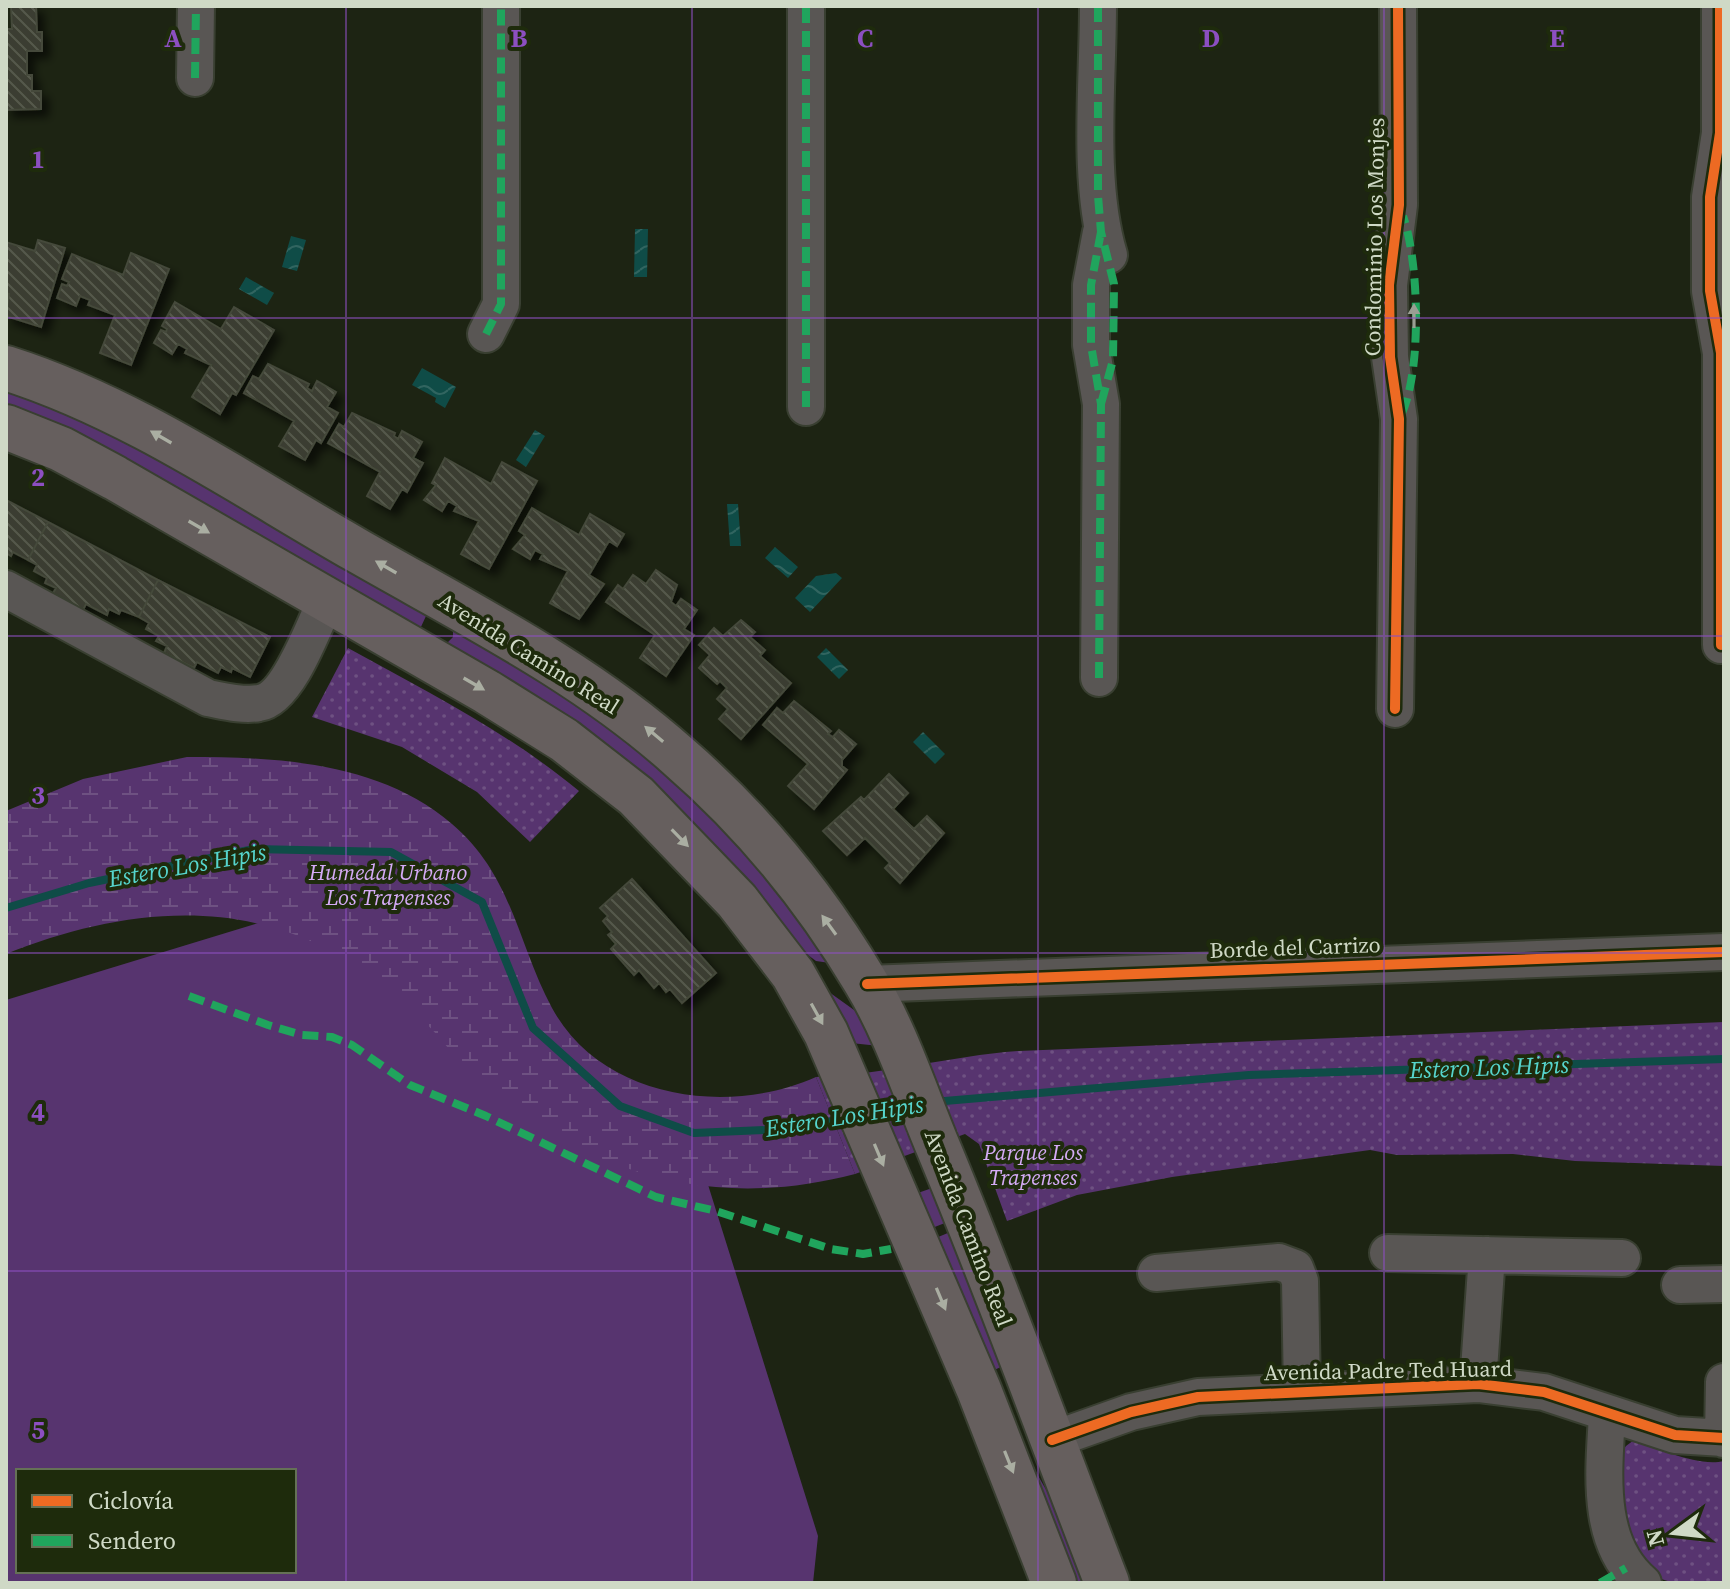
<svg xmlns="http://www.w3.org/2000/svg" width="1730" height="1589" font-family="'Source Serif 4',serif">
  <defs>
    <pattern id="wetland-marsh" width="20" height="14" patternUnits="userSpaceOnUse" patternTransform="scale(2)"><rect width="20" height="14" fill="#57346f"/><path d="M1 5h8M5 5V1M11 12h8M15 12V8" fill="none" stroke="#6e5182"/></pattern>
    <pattern id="park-dots" width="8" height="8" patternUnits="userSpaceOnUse" patternTransform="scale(2)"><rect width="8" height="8" fill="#57346f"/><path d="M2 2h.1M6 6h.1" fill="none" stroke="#6e5182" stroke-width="1.8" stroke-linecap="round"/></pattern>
    <pattern id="water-waves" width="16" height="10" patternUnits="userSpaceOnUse" patternTransform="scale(2)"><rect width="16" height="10" fill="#0f4c47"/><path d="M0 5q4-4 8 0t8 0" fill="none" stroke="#316560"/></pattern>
    <pattern id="building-back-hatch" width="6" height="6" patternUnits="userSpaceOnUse" patternTransform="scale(2)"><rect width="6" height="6" fill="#3a3e30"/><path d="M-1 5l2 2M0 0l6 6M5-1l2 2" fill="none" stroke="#55594c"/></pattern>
    <filter id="shadow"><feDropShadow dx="7" dy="7" stdDeviation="4" flood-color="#0009"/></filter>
  </defs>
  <rect width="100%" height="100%" fill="#1d2413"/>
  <path fill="#57346f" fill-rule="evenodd" d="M6,384l89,36 327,185 4,11 -6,13 -414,-217z
    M453,624l154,95 125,109 98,135 -14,-2 -20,-15 -350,-302 7,-7z
    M396,881l70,133 223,110 129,412 -5,47h-807v-583zM18,1471h276v100h-276z
    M822,987l46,33 11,26 -28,-3z
    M938,1186l12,35 -23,9 -15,-35z
    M955,1230l50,135 -17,8 -57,-133z
    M999,1395l6,1 32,78 37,64 16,45h-21z"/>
  <path fill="url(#wetland-marsh)" d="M187,757c91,0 193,5 265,67 61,52 65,119 100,184 50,92 177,108 264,69l39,97c-134,35 -249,5 -359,-77 -31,-23 -51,-58 -80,-83 -33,-28 -70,-58 -110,-75 -98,-41 -205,-23 -300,15v-143l77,-32z"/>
  <path fill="url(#park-dots)" d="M348,648c80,44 161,85 231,143l-49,51 -53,-50 -75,-45 -90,-30z
    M1724,1022v144l-149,-5 -62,-7 -116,1 -27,-5 -198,27 -95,18 -70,26 -28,-77 -14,-10 -110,40 -39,-97c68,-2 134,-21 203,-26z
    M1634,1440c26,9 64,27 90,21v122h-50l-19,-6 -30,-35 -8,-83 9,-13z"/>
  <path fill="url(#water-waves)" d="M635,229h13l-1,48h-13z
    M291,236l15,4 -9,31 -15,-4z
    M246,277l28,16 -7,12 -28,-16z
    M422,368l34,19 -11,21 -10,-6 1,-4 -24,-13z
    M535,430l10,6 -19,31 -10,-7z
    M727,504h11l3,42h-11z
    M775,547l23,20 -10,11 -23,-20z
    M836,573l6,5 -32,34 -15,-14 21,-22z
    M826,648l22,22 -9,9 -22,-22z
    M923,732l22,22 -10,10 -22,-22z"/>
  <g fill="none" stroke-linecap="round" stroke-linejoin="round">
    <path stroke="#0f4c47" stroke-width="8" d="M6,908l83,-25 165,-34 137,3 91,50 51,126 87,78 74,27 96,-4 59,-11
      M933,1102l316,-27 475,-16
      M874,1113l34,-6"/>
  </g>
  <path fill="url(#building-back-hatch)" stroke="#44483a" stroke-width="2" filter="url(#shadow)" d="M11,6h25l1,26h5v19h-15v24h5v16h9v18l-35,1v-65l1,-16h5z
    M38,240l27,8 -24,79 -35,-11 3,-22 -3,-1v-51l29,9z
    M131,253l38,16 -38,96 -31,-12 15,-38 -27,-10 2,-5 -10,-4 -4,10 -19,-8 5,-14 5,2 2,-4 -7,-3 10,-25 51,21z
    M175,302l46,27 13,-22 40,23 -38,65 -4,-2 -12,21 -28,-17 19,-32 -26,-12 2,-4 -9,-5 -6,10 -18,-11 7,-13 5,2 1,-3 -5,-3z
    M268,364l41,20 -2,4 5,3 5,-10 19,11 -9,15 11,6 -17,30 -5,-3 -11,20 -26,-14 15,-25 -50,-28 9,-17 6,3z
    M352,413l43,20 -1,3 4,3 4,-8 20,11 -9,16 10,5 -16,29 -5,-3 -12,20 -23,-13 13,-24 -52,-29 11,-19 5,3z
    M445,458l46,26 11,-22 35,19 -48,88 -28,-15 18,-33 -25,-10 3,-5 -9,-5 -6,10 -18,-11 12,-15 -4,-2z
    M6,500l42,22 -20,38 -15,-8 -2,4 -5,-3z
    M532,508l47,27 11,-21 34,20 -7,12 -8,-5 -20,34 15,9 -25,35 -29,-16 18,-32 -28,-12 3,-5 -8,-4 -5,9 -17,-10 12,-14 -6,-4z
    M48,522l110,58 -19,37 -18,-7 -2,4 -10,-5 -2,6 -21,-11 -3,6 -31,-15 4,-7 -11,-5 2,-5 -13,-7 3,-6 -9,-5z
    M656,570l21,15 -6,17 5,4 5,-7 16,11 -13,19 10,6 -28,41 -26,-18 15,-23 -49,-33 12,-17 5,4 10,-14 13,9z
    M158,580l112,57 -20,40 -18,-9 -1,4 -10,-5 -3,6 -21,-11 -3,6 -30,-15 3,-7 -11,-5 3,-5 -13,-7 3,-6 -10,-6z
    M741,620l14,12 -5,5 15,13 -5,6 31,27 -50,56 -22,-20 9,-10 -11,-10 10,-11 -7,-7 -3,3 -18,-16 11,-13 -11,-10 15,-17 9,8z
    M794,701l37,30 -3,3 5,3 6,-7 17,14 -14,16v6l5,4 -33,39 -26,-23 20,-22 -45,-39 14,-17 6,5z
    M889,774l19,19 -15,16 21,20 13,-13 17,17 -44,50 -15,-15 5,-5 -25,-25 -18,17 -24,-24 38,-34 3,3z
    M632,879l84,94 -34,30 -12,-14 -4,3 -7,-9 -5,5 -15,-18 -5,5 -23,-26 5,-5 -8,-9 4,-3 -9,-11 5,-5 -8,-8z"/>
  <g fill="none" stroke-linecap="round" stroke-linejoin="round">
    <defs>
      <path id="minor" d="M1098,6c0,78 -11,175 11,249
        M1720,6v127l-10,64v94l11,62v292
        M195,78l1,-72
        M486,334l15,-30v-298
        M806,407v-401
        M6,589l202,109c16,3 35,8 51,5 29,-4 55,-77 67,-103
        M1099,678l2,-274 -10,-59v-60l10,-53
        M1395,709l4,-290 -9,-62 -1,-72 10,-80 -1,-199
        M867,984l857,-32
        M1388,1253l234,5
        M1156,1273l123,-11 16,6 5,13 2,110
        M1680,1285l44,-1
        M1478,1384l9,-129
        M1607,1415c-3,56 -12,128 36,168
        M1723,1439l1,-57
        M1052,1440l79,-28 67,-15 280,-13 66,8 131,43 49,3"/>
      <path id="major" d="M6,368c126,40 238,118 352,183 110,63 225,120 320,205 74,64 137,141 187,225 31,51 50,111 73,166 60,144 113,291 169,436
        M6,427l55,22 54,29 372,214 77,48 72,56 101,105 56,73 33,59 153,357 75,193"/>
    </defs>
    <use href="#minor" stroke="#393f31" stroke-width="40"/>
    <use href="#major" stroke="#393f31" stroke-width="48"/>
    <use href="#minor" stroke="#595654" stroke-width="36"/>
    <use href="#major" stroke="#665f5e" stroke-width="44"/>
    <path stroke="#20a55d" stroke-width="8" stroke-dasharray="16 8" stroke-linecap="butt" d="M1098,6v190l3,36 13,52 -1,76 -12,44
      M195,78l1,-72
      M486,334l15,-30v-298
      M806,407v-401
      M1402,413c20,-44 17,-152 1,-197
      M1099,678l2,-274 -10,-59v-60l10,-53
      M189,996l79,29 34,10 30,2 20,8 58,40 76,31 170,81 60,14 115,38 32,5 28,-5
      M1600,1583l26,-15"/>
    <defs>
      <path id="cycleway" d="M1720,6v127l-10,64v94l11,62v292
        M1395,709l4,-290 -9,-62 -1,-72 10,-80 -1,-199
        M867,984l857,-32
        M1052,1440l79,-28 67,-15 280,-13 66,8 131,43 49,3"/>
    </defs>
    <use href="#cycleway" stroke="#1e2b0c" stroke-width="15"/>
    <use href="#cycleway" stroke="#ed6a23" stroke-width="10"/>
  </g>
  <defs><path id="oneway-solid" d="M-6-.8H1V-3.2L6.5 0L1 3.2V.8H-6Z" transform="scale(2)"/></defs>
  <use fill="#9a9e93" href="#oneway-solid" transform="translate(1414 316) rotate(-90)"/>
  <g fill="#aaaea2">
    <use href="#oneway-solid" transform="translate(161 437) rotate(-150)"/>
    <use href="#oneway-solid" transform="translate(199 527) rotate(30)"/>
    <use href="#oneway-solid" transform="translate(386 567) rotate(-150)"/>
    <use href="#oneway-solid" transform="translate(474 684) rotate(30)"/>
    <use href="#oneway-solid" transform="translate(654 734) rotate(-140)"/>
    <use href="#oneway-solid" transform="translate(680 838) rotate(46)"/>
    <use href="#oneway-solid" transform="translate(829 925) rotate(-126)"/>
    <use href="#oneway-solid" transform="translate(817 1014) rotate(61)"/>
    <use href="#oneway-solid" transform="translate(879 1155) rotate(67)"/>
    <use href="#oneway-solid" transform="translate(941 1299) rotate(67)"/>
    <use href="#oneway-solid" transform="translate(1009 1462) rotate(68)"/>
  </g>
  <path fill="none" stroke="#8c4fc0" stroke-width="2" stroke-opacity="0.55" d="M346,6v1577M692,6v1577M1038,6v1577M1384,6v1577M6,318h1718M6,636h1718M6,953h1718M6,1271h1718"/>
  <g text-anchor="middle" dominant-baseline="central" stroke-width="8" stroke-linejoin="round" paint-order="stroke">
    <g font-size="22" fill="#cfd9c6" stroke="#1e2b0c">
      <text transform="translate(1374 237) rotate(-89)">Condominio Los Monjes</text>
      <text transform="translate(529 653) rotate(32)">Avenida Camino Real</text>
      <text transform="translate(1295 947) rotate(-2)">Borde del Carrizo</text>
      <text transform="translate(969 1228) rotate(69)">Avenida Camino Real</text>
      <text transform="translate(1388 1370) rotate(-1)">Avenida Padre Ted Huard</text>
    </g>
    <g font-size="22" font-style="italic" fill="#d5abf6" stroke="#1e2b0c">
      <text x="388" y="872">Humedal Urbano<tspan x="388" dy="25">Los Trapenses</tspan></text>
      <text x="1033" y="1152">Parque Los<tspan x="1033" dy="25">Trapenses</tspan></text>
    </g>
    <g font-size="24" font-style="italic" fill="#56d5cd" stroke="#1e2b0c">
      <text transform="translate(187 865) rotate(-10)">Estero Los Hipis</text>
      <text transform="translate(1489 1067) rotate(-2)">Estero Los Hipis</text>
      <text transform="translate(844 1116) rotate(-9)">Estero Los Hipis</text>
    </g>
  </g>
  <g font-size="26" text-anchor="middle" font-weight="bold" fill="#8c4fc0" stroke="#1e2b0c" stroke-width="8" stroke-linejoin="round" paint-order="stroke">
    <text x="173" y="47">A</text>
    <text x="519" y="47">B</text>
    <text x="865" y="47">C</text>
    <text x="1211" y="47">D</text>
    <text x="1557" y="47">E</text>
    <text x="38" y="168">1</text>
    <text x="38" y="486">2</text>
    <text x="38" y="804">3</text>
    <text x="38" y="1121">4</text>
    <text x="38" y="1439">5</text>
  </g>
  <rect width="1730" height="1589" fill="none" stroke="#cfd9c6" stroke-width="16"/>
  <rect x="16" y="1469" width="280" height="104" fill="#1e2b0c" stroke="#657156" stroke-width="2"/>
  <rect x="32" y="1495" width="40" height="12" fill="#ed6a23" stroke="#657156" stroke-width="2"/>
  <text x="88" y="1509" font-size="24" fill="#cfd9c6">Ciclovía</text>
  <rect x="32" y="1535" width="40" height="12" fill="#20a55d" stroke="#657156" stroke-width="2"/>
  <text x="88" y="1549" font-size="24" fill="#cfd9c6">Sendero</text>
  <g transform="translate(1674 1533) rotate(255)" stroke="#1e2b0c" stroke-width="6" paint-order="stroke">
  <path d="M0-6L14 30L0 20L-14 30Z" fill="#cfd9c6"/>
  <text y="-12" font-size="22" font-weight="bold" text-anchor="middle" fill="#cfd9c6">N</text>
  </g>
</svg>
